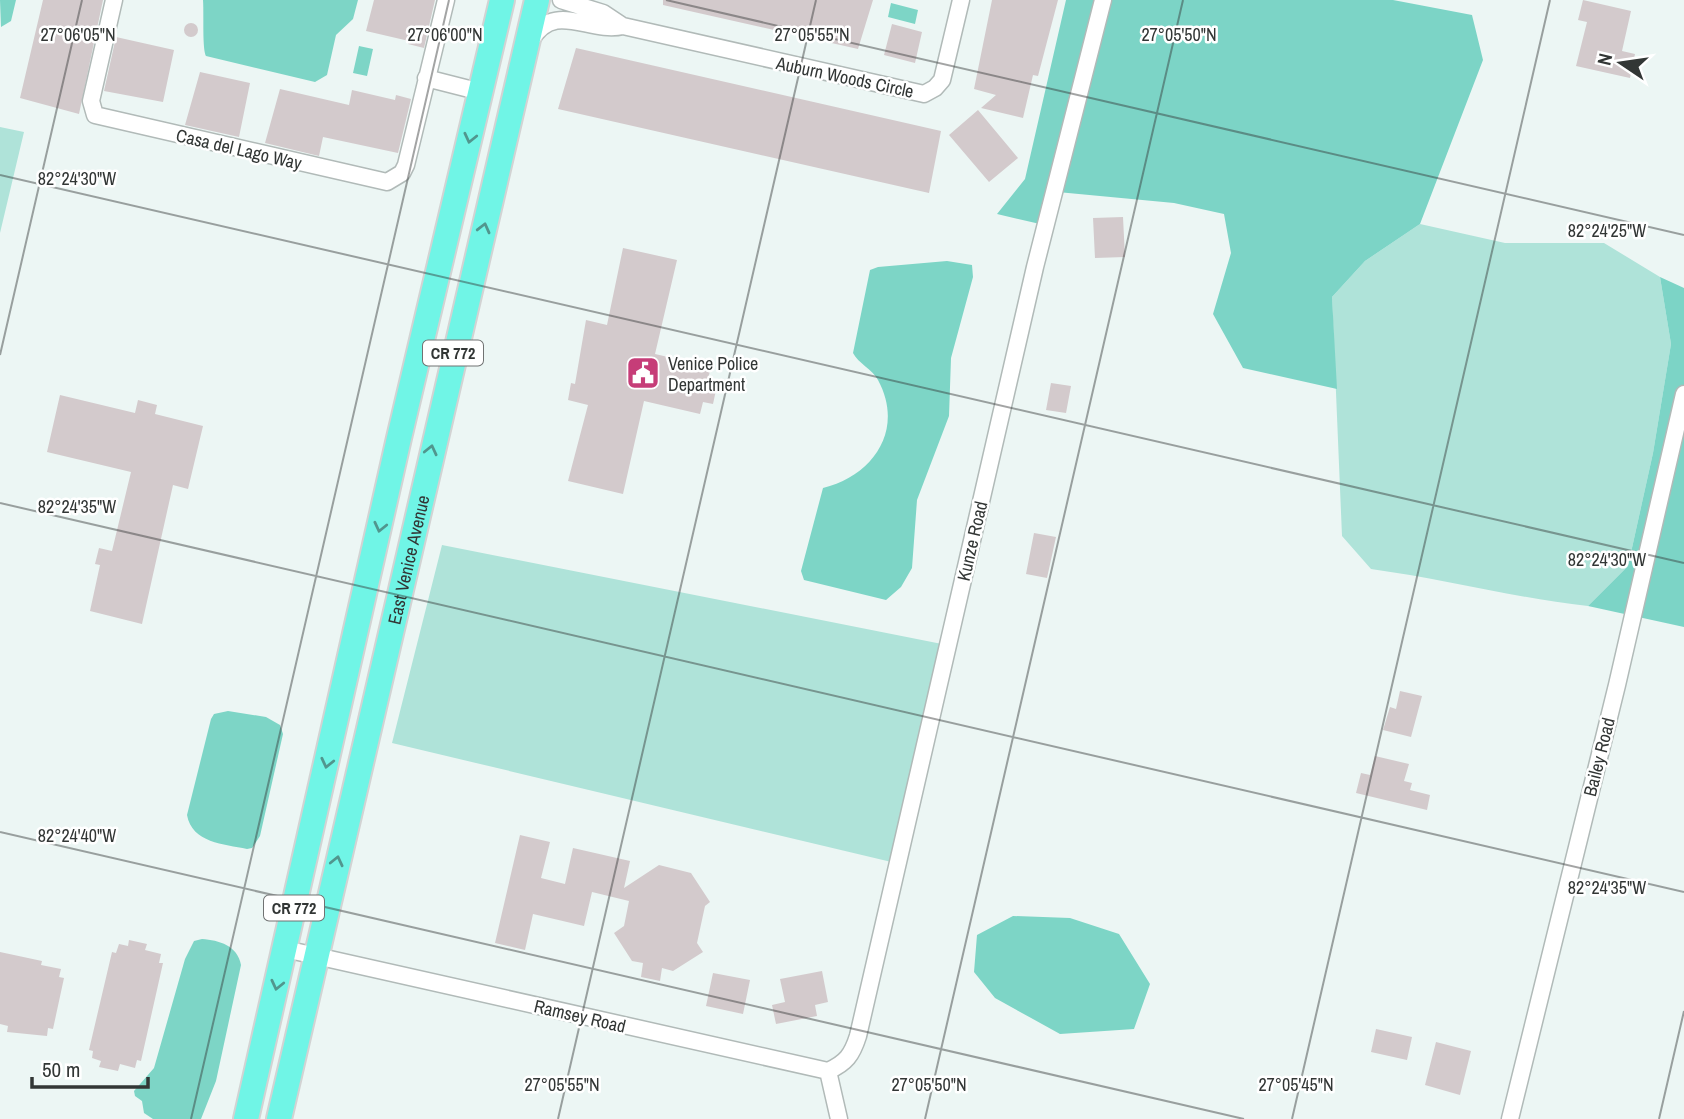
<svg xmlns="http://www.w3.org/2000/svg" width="1684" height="1119" font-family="'Archivo Narrow',sans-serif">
  <rect width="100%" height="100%" fill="#ecf6f4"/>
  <path fill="#afe3d9" d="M0,127l24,5 -24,101z
    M1420,224l85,19h99l56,34 11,67 -18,109 -25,113 -40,40c-73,-8 -144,-27 -217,-37l-29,-33 -10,-239 33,-36z
    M442,545l510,101 -48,219 -512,-122z"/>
  <path fill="#7cd4c6" d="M1066,0h327l79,15 11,45 -63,164 -55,37 -33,36 5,92 -94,-21 -30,-54 18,-61 -7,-39 -50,-11 -127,-12 -7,33 -43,-10 28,-35z
    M1660,277l24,11v339l-96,-21 40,-40 25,-113 18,-109z"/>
  <path fill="#7dd5c6" d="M0,0h16l-5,21 -10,6z
    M203,0h155l-5,19 -17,16 -9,40 -12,7 -109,-26c-4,-7 -2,-44 -3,-56z
    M891,3l27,7 -3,14 -27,-7z
    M359,46l14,3 -6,27 -14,-3z
    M947,261l25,4 1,12 -22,81 -2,58 -32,84 -5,68 -11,19 -15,13 -82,-20 -3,-9 22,-83c50,-12 82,-58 55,-108 -6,-11 -20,-17 -25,-27l17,-83 8,-3z
    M228,711l38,6 14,8 3,9 -23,102 -8,12 -5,1c-23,-5 -55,-6 -60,-34l24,-96 3,-5z
    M1013,916l57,2 49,16 31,50 -16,45 -74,5 -65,-36 -21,-26 3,-37z
    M202,939c17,1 36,7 39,26l-25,116 -15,38h-48l-9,-6 -2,-12 -7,-5 -1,-5 20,-23 31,-109 9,-18z"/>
  <path fill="#d3cacc" d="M43,0h60l-24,114 -59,-16z
    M374,0h61l-11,48 -16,-4 1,-3 -43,-10z
    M663,0h210l-15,49 -173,-39 -22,-5z
    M992,0h66l-20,76 -5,-1 -10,43 -42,-10 15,-13 -22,-6z
    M1583,0l48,11 -9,40 13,3 -5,24 -54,-12 11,-44 -9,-2z
    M184 30a7 7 0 1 1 14 0a7 7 0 1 1-14 0Z
    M892,24l30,8 -7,31 -31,-8z
    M116,37l58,13 -11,52 -59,-11z
    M576,48l365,83 -12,62 -371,-84z
    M200,72l50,11 -11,54 -54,-12z
    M280,89l69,16 3,-15 43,10 1,-5 15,4 -13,54 -75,-16 -4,19 -54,-13z
    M978,110l40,48 -29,24 -40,-47z
    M1123,217l2,40 -30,1 -2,-40z
    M623,248l54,12 -22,94 56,13 -3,12 10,2 -5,23 -10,-2 -3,12 -56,-13 -21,93 -55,-13 20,-76 -20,-5 3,-17 4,1 11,-64 21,5z
    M1051,383l20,3 -5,27 -20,-3z
    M60,395l75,18 3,-13 19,5 -2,9 48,12 -15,63 -15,-4 -31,139 -52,-13 10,-46 -5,-1 4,-16 13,3 19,-79 -84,-20z
    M1034,533l22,4 -9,41 -21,-4z
    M1400,691l22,5 -11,41 -28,-7 7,-23 6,2z
    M1375,756l34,8 -5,17 8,2 -2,7 20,5 -3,15 -71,-17 5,-20 9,2z
    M520,835l30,7 -9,36 24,6 8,-36 57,13 -6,27 35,-23 32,8 19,29 -5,4 -8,37 6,9 -30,19 -11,-3 -2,13 -19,-4 2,-14 -11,-2 -18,-28 10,-7 5,-25 -37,-9 -8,34 -51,-12 -8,36 -30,-7z
    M129,940l18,4 -2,6 16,4 -2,9h4l-22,98 -4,-1 -2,8 -15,-4 -2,7 -19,-4 2,-6 -9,-3 1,-7 -4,-1 23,-98 4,1 3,-9 9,2z
    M0,952l42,9 -1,4 20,4 -2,8 5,1 -11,51 -5,-1 -1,8 -40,-4 1,-6 -8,-2z
    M822,971l6,31 -13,3 2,11 -41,8 -4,-19 13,-3 -5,-23z
    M713,973l37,7 -7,34 -37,-8z
    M1376,1029l36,8 -5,23 -36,-8z
    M1436,1042l35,9 -11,44 -35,-10z"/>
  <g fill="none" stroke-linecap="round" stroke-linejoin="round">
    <defs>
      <path id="minor" d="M114,0l-23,101 4,14 292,67 15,-9 4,-8 40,-165
        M561,0l42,13 18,12
        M531,40c24,-40 58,-6 92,-14l301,68 11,-6 7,-8 19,-80
        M426,78l55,14
        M285,949l543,122
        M828,1071c18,-8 24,-16 30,-35l177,-769 68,-267
        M828,1071l11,48
        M1510,1119l107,-434 67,-291"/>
      <g id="primary">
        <path d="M246,1119l153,-681 103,-438"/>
        <path id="s1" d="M279,1119l258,-1119"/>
      </g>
    </defs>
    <use href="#minor" stroke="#b1bab8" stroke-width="19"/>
    <use href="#primary" stroke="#d2d3d3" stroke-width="28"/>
    <use href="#minor" stroke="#fff" stroke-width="16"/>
    <use href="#primary" stroke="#70f5e6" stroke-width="24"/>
  </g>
  <defs><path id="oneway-chevron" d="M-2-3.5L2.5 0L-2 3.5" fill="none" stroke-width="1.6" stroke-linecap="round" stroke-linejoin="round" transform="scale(1.75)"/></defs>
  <g stroke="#51968e">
    <use href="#oneway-chevron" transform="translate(470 138) rotate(103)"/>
    <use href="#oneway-chevron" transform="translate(484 228) rotate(-76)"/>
    <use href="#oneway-chevron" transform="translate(431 450) rotate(-77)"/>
    <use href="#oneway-chevron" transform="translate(380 527) rotate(103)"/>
    <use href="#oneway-chevron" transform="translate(327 763) rotate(103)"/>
    <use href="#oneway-chevron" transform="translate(337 861) rotate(-77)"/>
    <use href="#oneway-chevron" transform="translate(277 985) rotate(103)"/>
  </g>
  <path fill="none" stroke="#323635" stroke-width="2" stroke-opacity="0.45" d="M666,0l1018,235M0,175l1684,388M0,355l82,-355M0,503l1684,389M0,832l1244,287M191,1119l258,-1119M558,1119l258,-1119M925,1119l258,-1119M1292,1119l258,-1119M1659,1119l25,-108"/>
  <defs>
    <symbol id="civic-square" viewBox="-11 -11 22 22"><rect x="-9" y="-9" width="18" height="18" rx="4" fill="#c63d78" stroke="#fff"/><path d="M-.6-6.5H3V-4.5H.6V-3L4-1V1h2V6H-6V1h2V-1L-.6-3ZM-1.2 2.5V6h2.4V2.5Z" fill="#fff"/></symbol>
  </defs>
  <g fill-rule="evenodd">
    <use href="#civic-square" x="624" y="354" width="38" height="38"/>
  </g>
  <g text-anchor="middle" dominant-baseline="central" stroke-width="5" stroke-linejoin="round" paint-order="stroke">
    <g fill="#fff" stroke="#707272" stroke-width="2">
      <rect x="423" y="340.5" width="60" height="25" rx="5"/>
      <rect x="264" y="895.5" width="60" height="25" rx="5"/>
    </g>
    <g font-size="16" font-weight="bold" fill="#323635">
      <text x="453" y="353">CR 772</text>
      <text x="294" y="908">CR 772</text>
    </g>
    <g font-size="18" fill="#323635" stroke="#fff">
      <text transform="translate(845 77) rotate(12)">Auburn Woods Circle</text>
      <text transform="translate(239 149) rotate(13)">Casa del Lago Way</text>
      <text transform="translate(972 541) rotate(-77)">Kunze Road</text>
      <text stroke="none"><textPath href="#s1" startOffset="574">East Venice Avenue</textPath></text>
      <text transform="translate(1599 757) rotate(-76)">Bailey Road</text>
      <text transform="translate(580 1016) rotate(13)">Ramsey Road</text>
    </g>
    <g font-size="18" fill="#323635" stroke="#fff" text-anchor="start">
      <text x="668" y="363">Venice Police<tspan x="668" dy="21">Department</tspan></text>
    </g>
  </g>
  <g font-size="18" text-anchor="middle" fill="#323635" stroke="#fff" stroke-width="5" stroke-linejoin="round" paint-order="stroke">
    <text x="78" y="41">27°06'05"N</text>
    <text x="445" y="41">27°06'00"N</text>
    <text x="812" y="41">27°05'55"N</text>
    <text x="1179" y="41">27°05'50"N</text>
    <text x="77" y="185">82°24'30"W</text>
    <text x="1607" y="237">82°24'25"W</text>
    <text x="77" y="513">82°24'35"W</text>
    <text x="1607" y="566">82°24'30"W</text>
    <text x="77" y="842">82°24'40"W</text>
    <text x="1607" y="894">82°24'35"W</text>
    <text x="562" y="1091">27°05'55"N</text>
    <text x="929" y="1091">27°05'50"N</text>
    <text x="1296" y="1091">27°05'45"N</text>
  </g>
  <g transform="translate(1621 63) rotate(283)" stroke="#ffffff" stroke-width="5" paint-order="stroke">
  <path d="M0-5L12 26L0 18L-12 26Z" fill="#323635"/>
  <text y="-10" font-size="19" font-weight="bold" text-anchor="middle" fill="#323635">N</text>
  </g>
  <path d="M32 1077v10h116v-10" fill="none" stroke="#323635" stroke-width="3.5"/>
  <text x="42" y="1077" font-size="21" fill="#323635" stroke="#ffffff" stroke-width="5" paint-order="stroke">50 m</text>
</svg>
